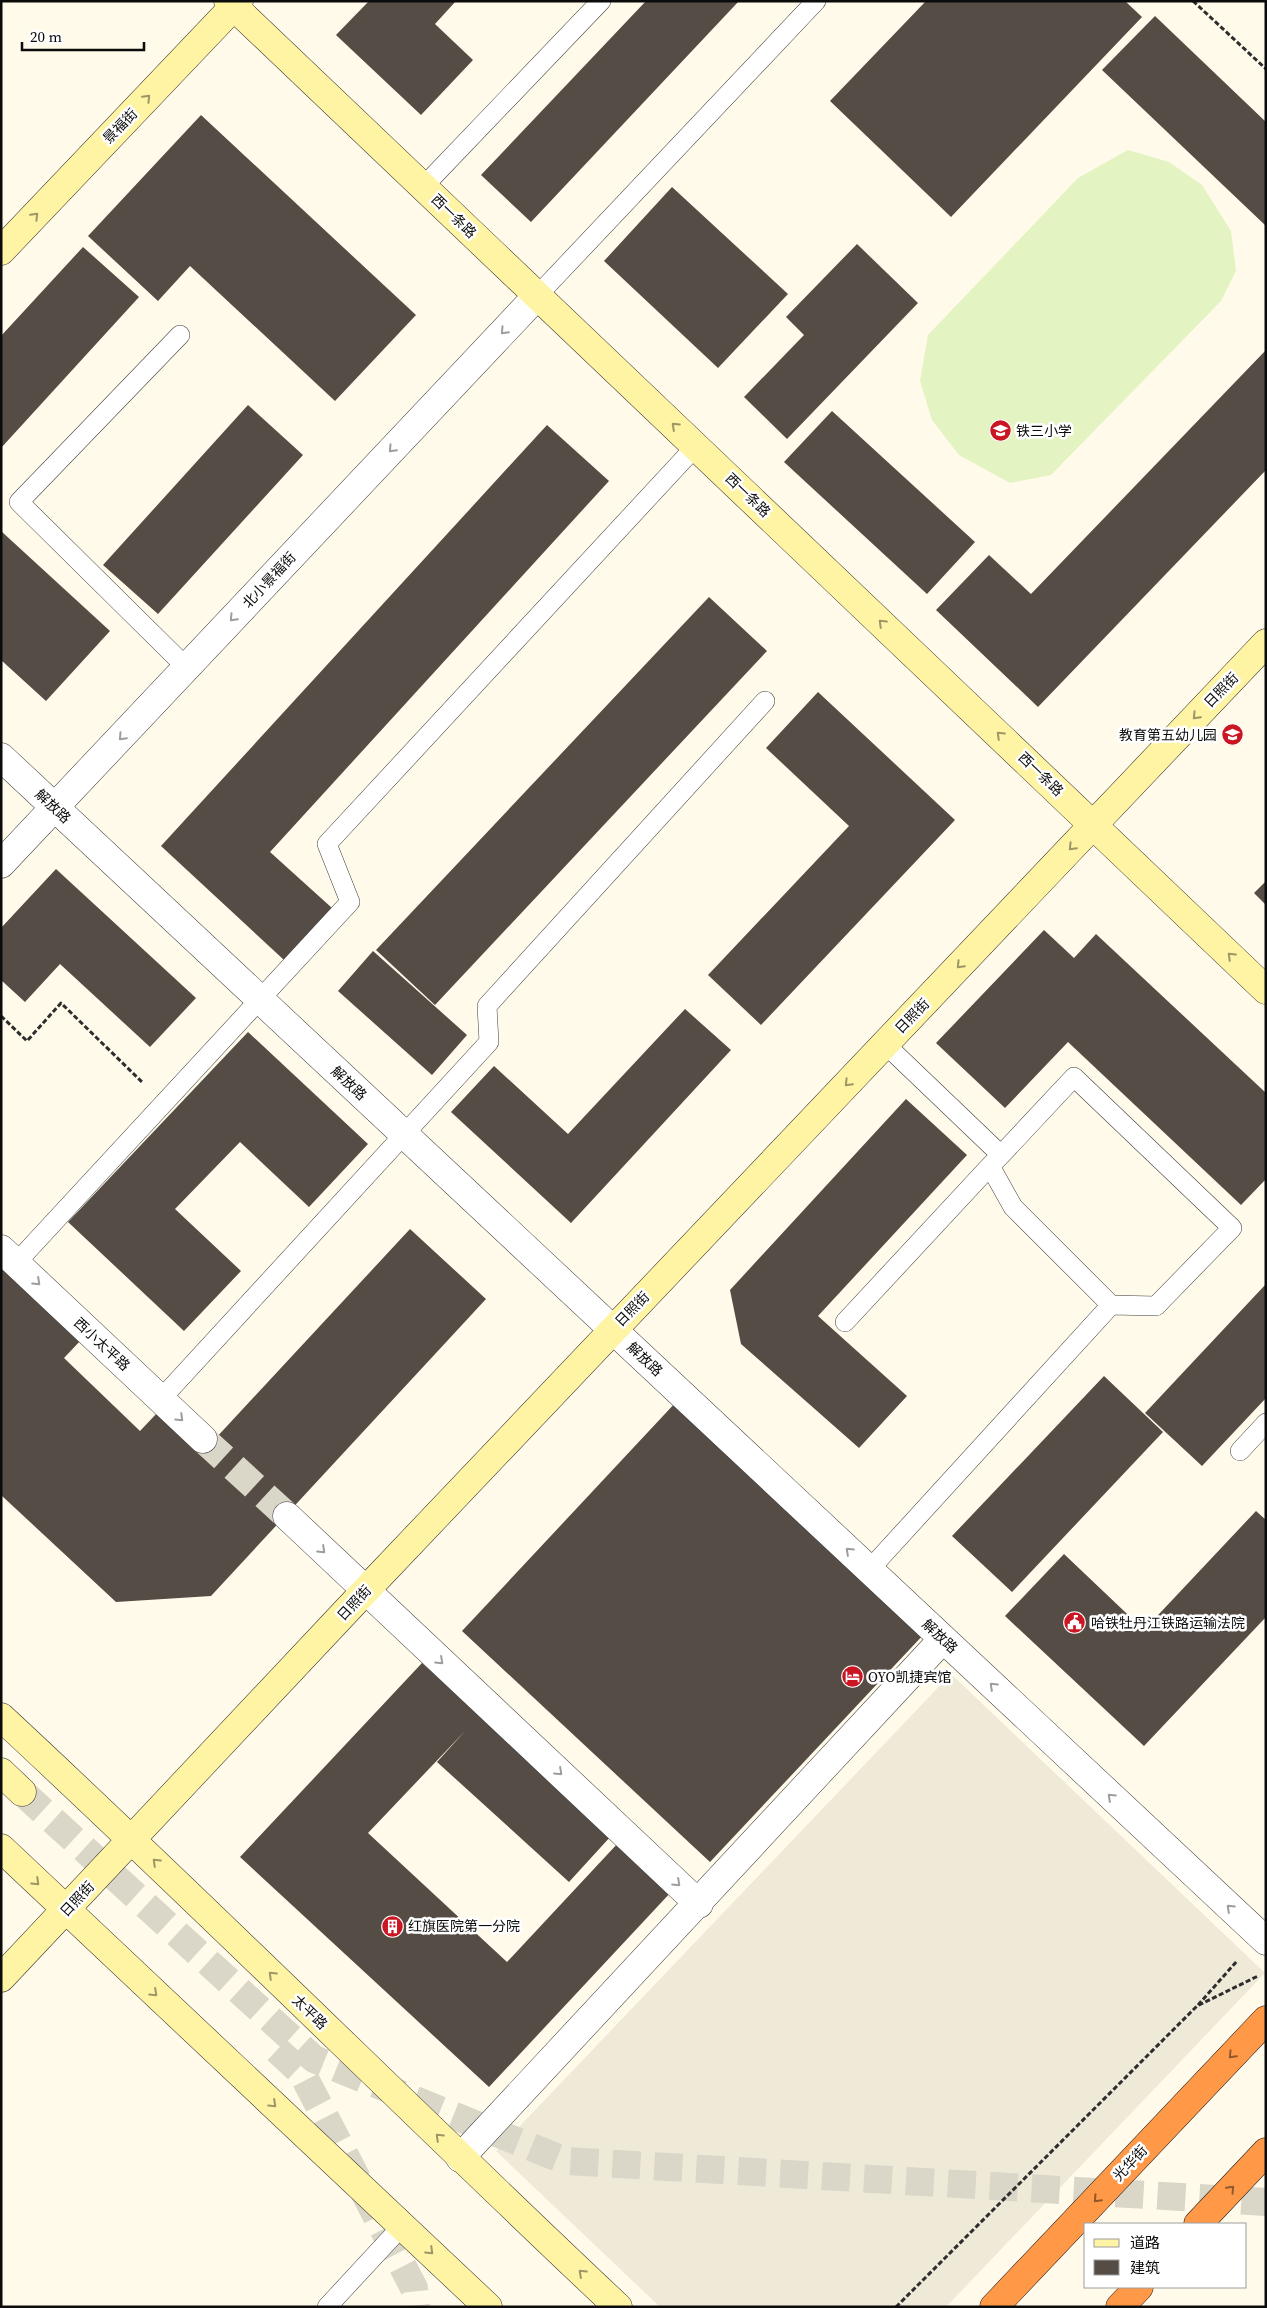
<svg xmlns="http://www.w3.org/2000/svg" width="1267" height="2308" font-family="'Source Serif 4','Noto Sans SC',serif">
  <rect width="100%" height="100%" fill="#fffae9"/>
  <path fill="#e3f3c2" d="M1128,150l41,12 33,23 29,46 5,40 -15,30 -170,174 -41,8 -51,-28 -27,-35 -12,-39 8,-46 150,-157z"/>
  <path fill="#efe9d8" d="M951,1674l314,299 -319,334h-286l-164,-156z"/>
  <path fill="#554c46" d="M369,1h87l-21,23 38,36 -52,55 -85,-80z
    M646,1h93l-208,221 -50,-47z
    M926,1h199l17,16 -191,200 -121,-116z
    M1155,16l111,106v104l-164,-156z
    M201,115l215,200 -81,86 -145,-135 -32,35 -70,-65z
    M672,187l116,107 -70,74 -114,-107z
    M857,244l61,59 -131,136 -43,-42 60,-62 -18,-18z
    M83,247l56,50 -138,151v-112z
    M1266,350v120l-228,237 -102,-97 53,-55 42,39z
    M248,405l55,50 -145,159 -55,-49z
    M832,411l143,131 -48,52 -143,-132z
    M547,425l62,56 -339,371 62,56 -48,52 -123,-114z
    M1,531l109,100 -64,70 -45,-41z
    M709,597l58,54 -332,354 -59,-55z
    M818,692l137,128 -194,205 -53,-50 141,-149 -83,-78z
    M56,869l140,129 -46,49 -90,-83 -35,38 -24,-22v-52z
    M1266,881v24l-12,-12z
    M1044,930l30,28 22,-24 170,159v86l-25,26 -173,-163 -63,66 -69,-65z
    M373,951l94,84 -35,40 -94,-84z
    M685,1009l46,41 -160,173 -120,-111 43,-46 74,68z
    M248,1032l120,112 -59,63 -69,-65 -65,67 66,62 -57,60 -116,-109z
    M906,1099l61,56 -149,161 89,80 -48,52 -118,-104 -11,-54z
    M410,1229l76,70 -275,297 -95,6 -115,-107v-231l80,76 -17,18 76,73 18,-19 44,41z
    M1266,1284v114l-64,68 -57,-53z
    M1104,1376l59,56 -151,160 -60,-56z
    M677,1401l248,232 -215,229 -248,-231z
    M1256,1511l10,9v97l-122,129 -139,-130 59,-62 80,76z
    M422,1663l189,173 -42,46 -132,-120 29,-32 -98,103 139,129 112,-120 53,49 -183,196 -249,-230z"/>
  <g fill="none" stroke-linecap="round" stroke-linejoin="round">
    <path stroke="#dad6c8" stroke-width="28" stroke-dasharray="28 14" stroke-linecap="butt" d="M203,1439l84,77"/>
    <path stroke="#dad6c8" stroke-width="28" stroke-dasharray="28 14" stroke-linecap="butt" d="M22,1792l292,267 252,102 700,41
      M277,2050l25,23 112,215 2,19"/>
    <defs>
      <path id="lane" d="M423,187l178,-186
        M537,296l279,-295
        M180,335l-161,167 168,166
        M885,1044l116,111
        M16,1263l334,-361 -23,-58 369,-398
        M845,1322l145,-156 11,-11 73,-78 158,151 -76,78 -45,-1 -98,-98 -23,-41
        M161,1399l328,-357 -2,-36 278,-305
        M1240,1451l26,-28
        M869,1570l242,-265
        M327,2307l76,-82"/>
      <path id="street" d="M1,757l1265,1184
        M1,864l536,-568
        M1,1249l202,190
        M287,1516l412,388
        M460,2158l483,-519"/>
      <path id="secondary" d="M228,1l1038,989
        M1,251l238,-250
        M1,1717c209,194 410,395 617,590
        M1,1772l21,20
        M1,1848l487,459
        M1,1978l365,-388 900,-947"/>
      <path id="highway" d="M1198,2224l68,-72
        M994,2307l272,-287
        M1120,2307l19,-20"/>
    </defs>
    <use href="#lane" stroke="#3e3e3e" stroke-width="20"/>
    <use href="#street" stroke="#3e3e3e" stroke-width="29"/>
    <use href="#secondary" stroke="#2d2d2d" stroke-width="29"/>
    <use href="#highway" stroke="#1c1c1c" stroke-width="29"/>
    <path stroke="#2d2d2d" stroke-width="3" stroke-dasharray="5 2.5" stroke-linecap="butt" d="M1193,1l73,68
      M1,1016l26,25 34,-38 81,79
      M1198,2005l39,-44
      M896,2307l301,-301 61,-30"/>
    <use href="#lane" stroke="#fff" stroke-width="19"/>
    <use href="#street" stroke="#fff" stroke-width="28"/>
    <use href="#secondary" stroke="#fff3a4" stroke-width="28"/>
    <use href="#highway" stroke="#ff9847" stroke-width="28"/>
  </g>
  <defs><path id="oneway-chevron" d="M-2-3.5L2.5 0L-2 3.5" fill="none" stroke-width="1.6" stroke-linecap="round" stroke-linejoin="round" transform="scale(1.25)"/></defs>
  <g stroke="#9d9667">
    <use href="#oneway-chevron" transform="translate(147 98) rotate(-46)"/>
    <use href="#oneway-chevron" transform="translate(35 216) rotate(-46)"/>
    <use href="#oneway-chevron" transform="translate(675 426) rotate(-137)"/>
    <use href="#oneway-chevron" transform="translate(882 623) rotate(-136)"/>
    <use href="#oneway-chevron" transform="translate(1196 716) rotate(134)"/>
    <use href="#oneway-chevron" transform="translate(1000 735) rotate(-136)"/>
    <use href="#oneway-chevron" transform="translate(1072 847) rotate(134)"/>
    <use href="#oneway-chevron" transform="translate(1231 956) rotate(-136)"/>
    <use href="#oneway-chevron" transform="translate(960 965) rotate(134)"/>
    <use href="#oneway-chevron" transform="translate(848 1083) rotate(134)"/>
    <use href="#oneway-chevron" transform="translate(156 1862) rotate(-136)"/>
    <use href="#oneway-chevron" transform="translate(36 1882) rotate(44)"/>
    <use href="#oneway-chevron" transform="translate(272 1975) rotate(-136)"/>
    <use href="#oneway-chevron" transform="translate(154 1993) rotate(43)"/>
    <use href="#oneway-chevron" transform="translate(273 2104) rotate(43)"/>
    <use href="#oneway-chevron" transform="translate(439 2137) rotate(-136)"/>
    <use href="#oneway-chevron" transform="translate(430 2251) rotate(44)"/>
    <use href="#oneway-chevron" transform="translate(582 2273) rotate(-137)"/>
  </g>
  <g stroke="#9d9d9d">
    <use href="#oneway-chevron" transform="translate(504 331) rotate(133)"/>
    <use href="#oneway-chevron" transform="translate(392 449) rotate(133)"/>
    <use href="#oneway-chevron" transform="translate(233 618) rotate(133)"/>
    <use href="#oneway-chevron" transform="translate(122 737) rotate(133)"/>
    <use href="#oneway-chevron" transform="translate(37 1282) rotate(43)"/>
    <use href="#oneway-chevron" transform="translate(180 1418) rotate(44)"/>
    <use href="#oneway-chevron" transform="translate(322 1550) rotate(43)"/>
    <use href="#oneway-chevron" transform="translate(849 1551) rotate(-137)"/>
    <use href="#oneway-chevron" transform="translate(440 1661) rotate(43)"/>
    <use href="#oneway-chevron" transform="translate(993 1686) rotate(-137)"/>
    <use href="#oneway-chevron" transform="translate(559 1772) rotate(43)"/>
    <use href="#oneway-chevron" transform="translate(1111 1797) rotate(-137)"/>
    <use href="#oneway-chevron" transform="translate(677 1883) rotate(43)"/>
    <use href="#oneway-chevron" transform="translate(1230 1908) rotate(-137)"/>
  </g>
  <g stroke="#91592c">
    <use href="#oneway-chevron" transform="translate(1232 2055) rotate(133)"/>
    <use href="#oneway-chevron" transform="translate(1231 2189) rotate(-47)"/>
    <use href="#oneway-chevron" transform="translate(1097 2199) rotate(133)"/>
  </g>
  <defs>
    <symbol id="school-disc" viewBox="-11 -11 22 22"><circle r="9.5" fill="#c91622" stroke="#fff"/><path d="M0-5L7-2L0 1L-7-2ZM-4 1L0 2.5L4 1V4Q0 6-4 4Z" fill="#fff"/></symbol>
    <symbol id="civic-disc" viewBox="-11 -11 22 22"><circle r="9.5" fill="#c91622" stroke="#fff"/><path d="M-.6-6.5H3V-4.5H.6V-3L4-1V1h2V6H-6V1h2V-1L-.6-3ZM-1.2 2.5V6h2.4V2.5Z" fill="#fff"/></symbol>
    <symbol id="hotel-disc" viewBox="-11 -11 22 22"><circle r="9.5" fill="#c91622" stroke="#fff"/><path d="M-6-4.5h1.5V1H6V5H4.5V3h-9V5H-6ZM-4 0a1.8 1.8 0 1 1 3.6 0ZM.5 0V-2.5h3Q6-2.5 6 0Z" fill="#fff"/></symbol>
    <symbol id="building-disc" viewBox="-11 -11 22 22"><circle r="9.5" fill="#c91622" stroke="#fff"/><path d="M-4-6H4V6H1V3H-1V6H-4ZM-2.5-4.3h1.7v1.8h-1.7ZM.8-4.3h1.7v1.8H.8ZM-2.5-1h1.7V.8h-1.7ZM.8-1h1.7V.8H.8Z" fill="#fff"/></symbol>
  </defs>
  <g fill-rule="evenodd">
    <use href="#school-disc" x="988" y="418" width="25" height="25"/>
    <use href="#school-disc" x="1220" y="722" width="25" height="25"/>
    <use href="#civic-disc" x="1062" y="1610" width="25" height="25"/>
    <use href="#hotel-disc" x="840" y="1664" width="25" height="25"/>
    <use href="#building-disc" x="380" y="1914" width="25" height="25"/>
  </g>
  <g text-anchor="middle" dominant-baseline="central" stroke-width="5" stroke-linejoin="round" paint-order="stroke">
    <g font-size="14" fill="#0b0b0b" stroke="#fff">
      <text transform="translate(120 126) rotate(-46)">景福街</text>
      <text transform="translate(454 216) rotate(44)">西一条路</text>
      <text transform="translate(748 495) rotate(44)">西一条路</text>
      <text transform="translate(269 580) rotate(-47)">北小景福街</text>
      <text transform="translate(1221 690) rotate(-46)">日照街</text>
      <text transform="translate(1041 774) rotate(44)">西一条路</text>
      <text transform="translate(53 806) rotate(43)">解放路</text>
      <text transform="translate(912 1016) rotate(-46)">日照街</text>
      <text transform="translate(349 1083) rotate(43)">解放路</text>
      <text transform="translate(632 1309) rotate(-46)">日照街</text>
      <text transform="translate(102 1344) rotate(43)">西小太平路</text>
      <text transform="translate(645 1359) rotate(43)">解放路</text>
      <text transform="translate(354 1603) rotate(-47)">日照街</text>
      <text transform="translate(940 1636) rotate(43)">解放路</text>
      <text transform="translate(77 1899) rotate(-47)">日照街</text>
      <text transform="translate(310 2012) rotate(44)">太平路</text>
      <text transform="translate(1130 2163) rotate(-47)">光华街</text>
    </g>
    <g font-size="14" fill="#0b0b0b" stroke="#fff" text-anchor="start">
      <text x="1016" y="431">铁三小学</text>
      <text x="1217" y="735" text-anchor="end">教育第五幼儿园</text>
      <text x="1091" y="1623">哈铁牡丹江铁路运输法院</text>
      <text x="868" y="1677">OYO凯捷宾馆</text>
      <text x="408" y="1926">红旗医院第一分院</text>
    </g>
  </g>
  <rect width="1267" height="2308" fill="none" stroke="#0b0b0b" stroke-width="5"/>
  <rect x="1084" y="2223" width="162" height="65" fill="#ffffff" stroke="#9d9d9d"/>
  <rect x="1094" y="2239" width="25" height="8" fill="#fff3a4" stroke="#9d9d9d"/>
  <text x="1130" y="2248" font-size="15" fill="#0b0b0b">道路</text>
  <rect x="1094" y="2260" width="25" height="15" fill="#554c46" stroke="#9d9d9d"/>
  <text x="1130" y="2273" font-size="15" fill="#0b0b0b">建筑</text>
  <path d="M22 42v8h122v-8" fill="none" stroke="#0b0b0b" stroke-width="2.5"/>
  <text x="30" y="42" font-size="15" fill="#0b0b0b" stroke="#ffffff" stroke-width="4" paint-order="stroke">20 m</text>
</svg>
